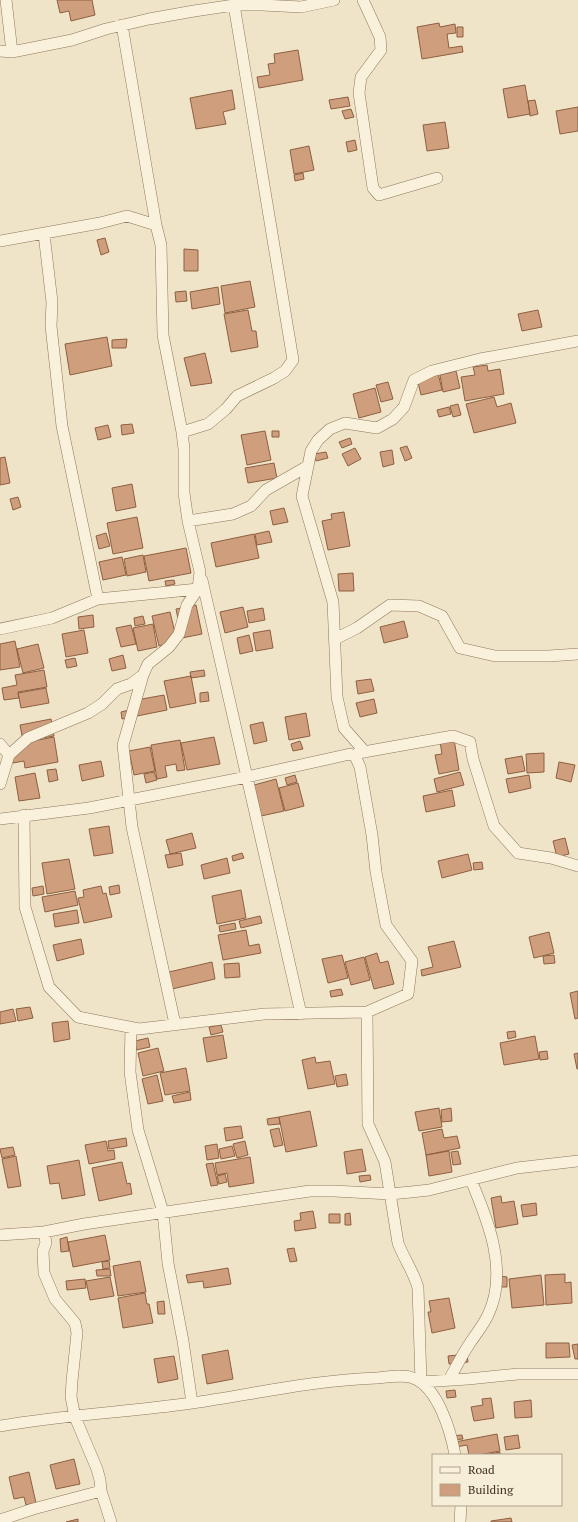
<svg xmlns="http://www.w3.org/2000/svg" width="578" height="1522" font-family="'PT Serif',serif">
  <rect width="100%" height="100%" fill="#f0e4c8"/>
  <path fill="#cf9f7d" stroke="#8d5f41" d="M57,0h35l3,15 -24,6 -2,-10 -9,2z
    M439,23l1,4 15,-3 1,9 -9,1 2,14 13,-2 1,6 -41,7 -5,-32z
    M457,27h6v10h-6z
    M298,50l5,30 -44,8 -2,-11 13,-2 -2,-11 7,-1 -1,-9z
    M525,85l5,29 -22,4 -5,-29z
    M232,90l3,19 -12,3 3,12 -30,5 -6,-31z
    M348,97l2,9 -19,3 -2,-9z
    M535,100l3,14 -8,2 -2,-15z
    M578,107v24l-18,3 -4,-23z
    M351,109l3,8 -9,2 -3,-8z
    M445,122l4,26 -22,3 -4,-26z
    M355,140l2,10 -9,2 -2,-10z
    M309,146l5,24 -20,4 -4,-24z
    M303,173l1,6 -9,2 -1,-6z
    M105,238l4,14 -8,3 -4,-15z
    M184,249l14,1v21h-14z
    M250,281l5,26 -30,6 -4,-27z
    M218,287l2,17 -28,5 -2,-17z
    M186,291l1,10 -11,1 -1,-10z
    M248,310l4,21h4l2,16 -27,5 -7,-38z
    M538,310l4,17 -20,4 -4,-17z
    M107,337l5,29 -42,9 -5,-31z
    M127,339l-1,9h-14v-8z
    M205,353l7,30 -21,3 -7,-28z
    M487,365l1,6 12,-2 4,25 -39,7 -4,-24 14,-2 -2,-8z
    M456,371l4,17 -17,4 -3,-17z
    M438,373l4,17 -21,5 -4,-17z
    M388,382l5,17 -12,3 -5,-17z
    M375,388l6,24 -22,6 -6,-24z
    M494,397l3,10 14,-4 5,20 -42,10 -8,-29z
    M458,404l3,11 -8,2 -3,-11z
    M449,407l2,7 -12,3 -2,-7z
    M132,424l2,9 -12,2 -1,-10z
    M108,425l3,12 -13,3 -3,-12z
    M265,431l6,29 -24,5 -6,-30z
    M272,431h7v6h-7z
    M350,438l2,6 -10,4 -3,-6z
    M407,446l5,12 -7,3 -5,-13z
    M355,448l6,11 -13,7 -6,-12z
    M392,450l2,14 -11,3 -3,-15z
    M326,452l2,6 -12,3 -2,-7z
    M5,457l5,26 -10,2v-27z
    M274,463l3,15 -29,5 -3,-15z
    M132,484l4,23 -20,4 -4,-23z
    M18,497l3,10 -8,3 -3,-11z
    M284,508l4,14 -15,3 -3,-14z
    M344,512l6,34 -22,4 -6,-29 10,-2 -1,-5z
    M137,517l6,31 -30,6 -6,-31z
    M269,531l3,11 -15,3 -2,-11z
    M106,533l4,13 -11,3 -3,-13z
    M254,534l5,24 -43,9 -5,-24z
    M186,548l5,25 -42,8 -5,-25z
    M143,555l3,17 -19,4 -3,-17z
    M122,557l4,18 -23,5 -4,-18z
    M353,573l1,18h-15l-1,-17z
    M174,580l1,4 -9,2 -1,-5z
    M196,605l6,29 -20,4 -6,-29z
    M243,607l5,20 -23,6 -5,-21z
    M263,608l2,12 -16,3 -2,-12z
    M170,612l7,29 -18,5 -7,-30z
    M93,615l1,12 -15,2 -1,-12z
    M143,616l2,8 -10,2 -1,-8z
    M404,621l4,16 -24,6 -4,-16z
    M153,624l4,23 -19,4 -5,-23z
    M131,625l5,19 -15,3 -5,-19z
    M84,630l4,23 -22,4 -4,-23z
    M270,630l3,18 -17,3 -3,-18z
    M249,635l4,16 -13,3 -3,-16z
    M15,641l5,26 -20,3v-26z
    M38,644l6,24 -21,5 -6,-24z
    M123,655l3,13 -14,3 -3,-12z
    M75,658l2,8 -10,2 -2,-8z
    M44,670l3,17 -29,5 1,6 -15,2 -2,-12 15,-3 -2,-10z
    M204,670l1,6 -14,2 -1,-6z
    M191,676l5,27 -26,5 -6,-27z
    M371,679l3,12 -16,3 -2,-13z
    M46,688l3,15 -28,5 -3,-15z
    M208,692l1,9 -9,1v-9z
    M164,695l3,15 -45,9 -1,-7 12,-3 -2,-8z
    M374,699l3,14 -17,4 -4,-14z
    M306,713l4,23 -21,4 -4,-23z
    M51,719l3,17 -31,5 -3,-16z
    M263,722l4,19 -13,3 -4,-19z
    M54,737l4,25 -33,6 -1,-7 -11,2 -2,-11 12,-2 -1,-7z
    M214,737l6,27 -33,6 -6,-27z
    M454,739l5,31 -20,4 -4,-19 7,-1 -2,-12z
    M180,740l5,30 -8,1 -1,-7 -11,2 2,11 -10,2 -6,-34z
    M300,741l3,8 -10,2 -2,-7z
    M150,747l5,24 -21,4 -5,-24z
    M544,753v19l-17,1 -1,-19z
    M522,756l3,15 -17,3 -3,-15z
    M101,761l3,15 -22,5 -3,-16z
    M559,762l16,3 -4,17 -15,-4z
    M56,769l2,11 -9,2 -2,-12z
    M154,772l3,8 -11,3 -2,-9z
    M460,772l4,13 -27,7 -3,-13z
    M35,773l5,25 -21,3 -4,-24z
    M295,775l2,7 -10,3 -2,-7z
    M529,775l2,13 -22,5 -3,-14z
    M276,779l8,32 -23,5 -7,-31z
    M298,783l6,23 -19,5 -6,-23z
    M452,790l3,16 -29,6 -3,-16z
    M109,826l4,27 -19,3 -5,-27z
    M192,833l4,15 -26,6 -4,-14z
    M565,838l4,16 -12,3 -4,-16z
    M181,853l2,12 -15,3 -3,-13z
    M242,853l2,5 -11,3 -1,-5z
    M468,854l4,16 -30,8 -4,-17z
    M227,858l3,15 -26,6 -3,-14z
    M69,859l6,30 -28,5 -5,-31z
    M482,862l1,7 -9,1 -1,-7z
    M119,885l1,8 -10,2 -1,-8z
    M43,886l1,8 -11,2 -1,-8z
    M101,886l2,8 3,-1 6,24 -28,6 -6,-25 6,-1 -1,-7z
    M241,890l5,28 -29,6 -5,-28z
    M75,891l3,14 -33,7 -3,-15z
    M77,910l2,13 -24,4 -2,-13z
    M260,916l2,7 -21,5 -2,-7z
    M235,923l1,6 -16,3 -1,-6z
    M246,930l3,16 10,-2 2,9 -38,7 -5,-25z
    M549,932l5,21 -20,5 -5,-21z
    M81,939l3,15 -27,7 -4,-16z
    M454,941l7,26 -39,9 -1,-6 12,-3 -5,-20z
    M377,953l3,10 8,-2 6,23 -20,5 -9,-32z
    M342,955l6,23 -20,5 -6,-24z
    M554,955l1,8 -11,1 -1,-8z
    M364,957l6,23 -19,5 -6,-23z
    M212,962l3,17 -43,10 -3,-17z
    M239,963l1,14 -15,1 -1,-14z
    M341,989l2,6 -12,2 -1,-6z
    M578,991v27l-3,1 -5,-26z
    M30,1007l3,11 -15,3 -2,-12z
    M13,1009l3,12 -16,3v-12z
    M68,1021l2,18 -16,3 -2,-19z
    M221,1025l2,7 -12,3 -2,-8z
    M515,1031l1,6 -8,2 -1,-7z
    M223,1035l4,23 -20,4 -4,-24z
    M535,1036l4,23 -35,6 -4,-22z
    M148,1038l2,9 -14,3 -1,-9z
    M158,1048l6,23 -21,5 -5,-23z
    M547,1051l1,8 -8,1 -1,-8z
    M578,1053v16h-1l-3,-15z
    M315,1057l1,6 14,-2 5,23 -27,5 -6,-29z
    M186,1068l4,23 -25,4 -5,-22z
    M346,1074l2,11 -11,2 -2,-11z
    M157,1075l6,26 -15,3 -6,-25z
    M190,1092l1,8 -17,3 -2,-7z
    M439,1108l3,19 -23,4 -4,-19z
    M451,1108l1,13 -10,1 -1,-12z
    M310,1111l7,35 -31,6 -7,-35z
    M279,1117l1,7 -12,1 -1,-6z
    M241,1126l2,12 -17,3 -2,-13z
    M279,1128l4,17 -9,2 -4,-17z
    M442,1129l2,9 13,-2 3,12 -34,7 -4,-22z
    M126,1138l1,8 -18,3 -1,-8z
    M106,1141l2,10 6,-1 1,9 -26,5 -4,-19z
    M245,1141l3,14 -11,3 -4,-14z
    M217,1144l2,14 -12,2 -2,-14z
    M232,1146l3,10 -14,3 -2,-10z
    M13,1147l2,8 -13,3 -2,-9z
    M362,1149l4,22 -19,3 -3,-22z
    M449,1151l3,21 -23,4 -3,-21z
    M458,1151l3,13 -8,1 -2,-13z
    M16,1156l5,30 -13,2 -6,-29z
    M250,1157l4,26 -25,4 -2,-14 -10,2 -2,-12z
    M79,1160l6,35 -23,4 -3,-16 -9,1 -3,-18z
    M122,1162l5,22 3,-1 2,11 -33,7 -7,-33z
    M213,1163l5,22 -7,1 -5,-22z
    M225,1174l2,8 -8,2 -2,-8z
    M370,1175l1,5 -11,2 -1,-6z
    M501,1196l1,7 12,-2 4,23 -22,4 -5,-30z
    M536,1203l1,12 -14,2 -2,-12z
    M313,1211l3,17 -21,3 -1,-10 7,-1 -1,-7z
    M350,1213l1,12h-6v-11z
    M329,1214h11v9h-11z
    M105,1235l5,25 -37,7 -5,-25z
    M67,1237l2,14 -8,1 -1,-13z
    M294,1248l3,13 -7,1 -3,-13z
    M109,1261l1,7 -7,1 -1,-7z
    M140,1261l6,31 -28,4 -5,-30z
    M228,1268l3,16 -27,4 -1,-7 -15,2 -2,-8z
    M110,1269l1,7h-14l-1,-6z
    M565,1274v9l6,-1 1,21 -26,2 -1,-30z
    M541,1275l3,30 -32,3 -3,-29z
    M500,1276l7,1v10h-7z
    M110,1277l4,19 -24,4 -4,-19z
    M85,1279l1,9 -19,2 -1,-9z
    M145,1293l2,11h2l4,19 -30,5 -5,-30z
    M449,1298l6,30 -23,5 -4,-21h3l-2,-11z
    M164,1301l1,13h-7l-1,-12z
    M546,1343h23l1,14 -24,1z
    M578,1344v15h-3l-3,-14z
    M228,1350l5,29 -26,5 -5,-29z
    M467,1354l1,8 -19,2 -1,-8z
    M174,1356l4,23 -20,4 -4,-24z
    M455,1390l1,7 -9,1 -1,-7z
    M491,1398l3,20 -20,3 -3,-14 12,-2 -1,-6z
    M531,1400l1,17 -17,1 -1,-16z
    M497,1434l3,17 -22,4h-9l-2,-10 -11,2 -1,-5z
    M462,1435l1,4 -12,1v-4z
    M518,1435l2,13 -14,2 -2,-13z
    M500,1452v3h-16z
    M74,1459l6,25 -24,5 -6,-24z
    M29,1472l7,31 -10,2 -2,-8 -10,2 -5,-22z
    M511,1518l1,4h-21v-1z
    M78,1519v3h-12z"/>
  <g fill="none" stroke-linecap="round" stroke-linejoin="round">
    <defs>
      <path id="street" d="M6,0l6,52
        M363,0l17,37 1,13 -20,27 -2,16 14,95 6,7 58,-17
        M122,25l34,200
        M0,51l12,1 60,-12 34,-11 43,-10 45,-8 40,-6h28l39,2 33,-7
        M44,234l8,68 -1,24 11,100 36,173
        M0,241l100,-18 27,-7 29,9 5,20 2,90 19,97 2,17v44l4,28 12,51 -2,17 -11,16 -8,29 -10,13 -21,17 -5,11 -12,9 -14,5 -15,15 -14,9 -60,25 -19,17 -9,29
        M182,432l26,-8 18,-15 11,-13 37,-18 11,-7 8,-11 -59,-355
        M188,521l45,-7 18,-8 15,-16 42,-24
        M202,580l99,434
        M0,629l52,-11 46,-19 100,-10
        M335,639l22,-11 33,-23 29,1 23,10 18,32 35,8h54l29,-2
        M143,675l-20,70 9,82 43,197
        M0,744l9,11
        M365,752l-21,-24 -7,-31 -4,-95 -31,-106 9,-45 7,-11 12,-11 15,-6 32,5 16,-9 11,-12 10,-27 18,-9 48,-12 98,-18
        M358,753l95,-17 17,6 3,17 21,67 24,27 33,5 27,8
        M0,819l89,-11 158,-31 103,-23 5,2 5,11 12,68 4,37 10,53 26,36 -4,33 -41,18 -103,2 -125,15 -61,-12 -29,-30 -24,-80 -1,-92
        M367,1012l1,112 17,38 13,81c6,16 16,29 20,45l3,94 47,-3 50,-5h60
        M131,1027l-1,45 8,58 25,82 5,51 15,78 9,62
        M44,1232l2,11 -3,8 1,22 11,26 20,24 2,10 -5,48 -1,16 4,20 22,52 3,11 1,11 10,31
        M0,1235l44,-3 40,-8 226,-33h24l56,3 21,-2 18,-2 88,-22 61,-7
        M449,1380c7,-13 13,-25 21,-37 6,-9 14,-19 18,-28 21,-44 0,-94 -17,-135
        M0,1426c64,-11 128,-14 192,-23 62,-9 123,-23 185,-25 11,-1 26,-4 36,0 25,9 38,54 42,77
        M0,1520l33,-11 68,-18
        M460,1522l1,-17"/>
    </defs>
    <use href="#street" stroke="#8d765c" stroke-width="12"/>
    <use href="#street" stroke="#faf1dc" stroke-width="11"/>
  </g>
  <rect x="432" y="1454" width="130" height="52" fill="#f7eed8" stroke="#ada18e"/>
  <rect x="440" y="1467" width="20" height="6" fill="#faf1dc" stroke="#ada18e"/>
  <text x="468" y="1474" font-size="12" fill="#3d2e20">Road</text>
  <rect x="440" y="1484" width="20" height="12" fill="#cf9f7d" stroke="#ada18e"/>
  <text x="468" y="1494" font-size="12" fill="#3d2e20">Building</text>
</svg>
